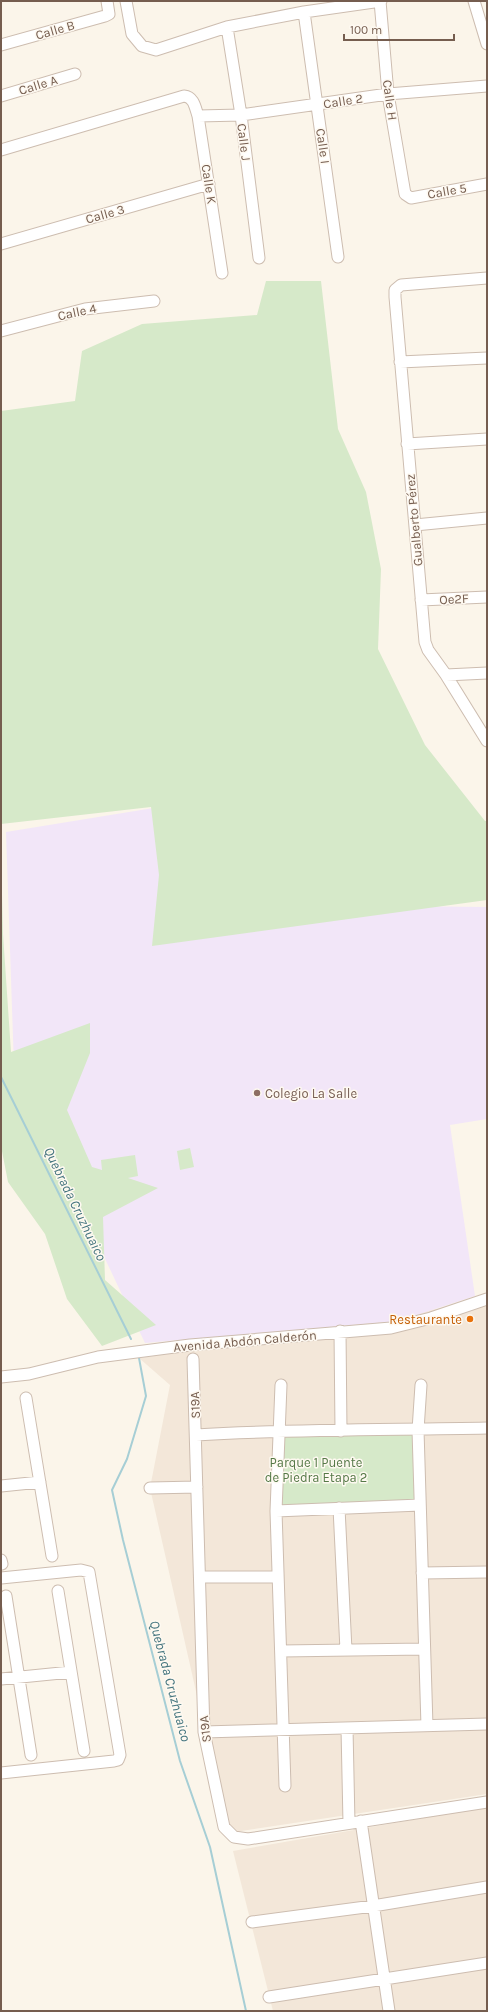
<svg xmlns="http://www.w3.org/2000/svg" width="488" height="2012" font-family="Karla,sans-serif">
  <rect width="100%" height="100%" fill="#fbf5ea"/>
  <path fill="#f3e7d9" d="M487,1299v495l-259,39 -78,-345 20,-103 -31,-27 159,-22z
    M487,1807v204h-214l-40,-160z"/>
  <path fill="#f2e6f8" d="M178,804l213,102 95,1 1,212 -37,6 25,171 -77,25 -253,22 -131,-276 -8,-235z"/>
  <path fill="#d6e9c9" d="M266,281h55l17,148 28,63 15,77 -3,80 47,96 60,76h2v79l-335,46 7,-71 -8,-68 -150,17v-413l74,-10 7,-50 60,-27 115,-9z
    M1,854l2,80 8,118 79,-29v30l-23,57 25,57 10,3 -1,-10 34,-5 3,21 -10,2 30,10 -55,29 2,63 51,45 -54,21 -35,-47 -22,-65 -37,-52 -7,-36z
    M190,1148l4,19 -14,3 -3,-19z
    M278,1430h140l2,75 -144,6z"/>
  <g fill="none" stroke-linecap="round" stroke-linejoin="round">
    <path stroke="#a6ced5" stroke-width="2" d="M1,1077l130,262
      M139,1358l7,38 -19,63 -15,31 11,50 57,221 30,86 36,164"/>
    <defs>
      <path id="minor" d="M126,1l6,33 10,12 14,4 71,-23 77,-15 77,-11
        M380,1l8,93 17,100 6,4 76,-14
        M474,1l13,43
        M304,12l34,245
        M227,27l14,88 18,143
        M1,45l104,-29 4,-2 -2,-13
        M1,96l74,-22
        M198,116l43,-1 147,-21 99,-8
        M1,150l183,-54c10,1 11,11 14,20l24,157
        M1,244l208,-60
        M487,278l-86,7 -6,5v7l30,345 3,8 18,25 41,66
        M1,331l84,-22 69,-8
        M400,362l87,-4
        M407,444l80,-5
        M415,525l72,-7
        M421,600l66,-3
        M446,675l41,-2
        M340,1331l1,100
        M193,1359l11,373 20,95 10,10 14,2 239,-37
        M1,1377l28,-3 69,-17 92,-12 201,-17 40,-10 56,-19
        M281,1385l-5,126 9,275
        M421,1385l-3,45 9,296
        M26,1398l26,158
        M196,1435c97,-6 194,-5 291,-7
        M1,1486l39,-4
        M150,1488l47,-1
        M339,1508l7,142
        M276,1511l144,-6
        M1,1560l1,4
        M422,1573l65,-1
        M200,1577h78
        M1,1578l80,-8 8,2 31,183 -2,5 -4,1 -113,12
        M58,1591l26,160
        M6,1596l25,159
        M281,1651l143,-2
        M1,1679l70,-7
        M347,1728l2,95
        M204,1732l283,-8
        M361,1821l28,190
        M252,1922l121,-16 114,-19
        M269,1997l218,-34"/>
    </defs>
    <use href="#minor" stroke="#cdbdb0" stroke-width="13"/>
    <use href="#minor" stroke="#fff" stroke-width="11"/>
  </g>
  <circle fill="#8d6e63" stroke="#fef9f1" stroke-width="1.5" cx="257" cy="1093" r="4"/>
  <circle fill="#e8710a" stroke="#fef9f1" stroke-width="1.5" cx="470" cy="1319" r="4"/>
  <g text-anchor="middle" dominant-baseline="central" stroke-width="3" stroke-linejoin="round" paint-order="stroke">
    <g font-size="13" fill="#755d4f" stroke="#fef9f1">
      <text transform="translate(55 30) rotate(-16)">Calle B</text>
      <text transform="translate(38 85) rotate(-17)">Calle A</text>
      <text transform="translate(390 100) rotate(82)">Calle H</text>
      <text transform="translate(343 101) rotate(-9)">Calle 2</text>
      <text transform="translate(244 142) rotate(83)">Calle J</text>
      <text transform="translate(323 146) rotate(82)">Calle I</text>
      <text transform="translate(209 184) rotate(81)">Calle K</text>
      <text transform="translate(447 191) rotate(-10)">Calle 5</text>
      <text transform="translate(105 214) rotate(-16)">Calle 3</text>
      <text transform="translate(77 312) rotate(-12)">Calle 4</text>
      <text transform="translate(414 520) rotate(-95)">Gualberto Pérez</text>
      <text transform="translate(454 599) rotate(-3)">Oe2F</text>
      <text transform="translate(245 1341) rotate(-5)">Avenida Abdón Calderón</text>
      <text transform="translate(195 1405) rotate(-92)">S19A</text>
      <text transform="translate(205 1729) rotate(-96)">S19A</text>
    </g>
    <g font-size="13" fill="#785e54" stroke="#fef9f1" text-anchor="start">
      <text x="265" y="1093">Colegio La Salle</text>
    </g>
    <g font-size="13" fill="#c56008" stroke="#fef9f1" text-anchor="end">
      <text x="462" y="1319">Restaurante</text>
    </g>
    <g font-size="13" fill="#557947" stroke="#fef9f1">
      <text x="316" y="1462">Parque 1 Puente<tspan x="316" dy="15">de Piedra Etapa 2</tspan></text>
    </g>
    <g font-size="14" font-style="italic" fill="#46767f" stroke="#fef9f1">
      <text transform="translate(75 1204) rotate(64)">Quebrada Cruzhuaico</text>
      <text transform="translate(170 1681) rotate(75)">Quebrada Cruzhuaico</text>
    </g>
  </g>
  <rect width="488" height="2012" fill="none" stroke="#755d4f" stroke-width="4"/>
  <path d="M344 34v6h110v-6" fill="none" stroke="#755d4f" stroke-width="2"/>
  <text x="350" y="34" font-size="12" fill="#755d4f" stroke="#fef9f1" stroke-width="3" paint-order="stroke">100 m</text>
</svg>
